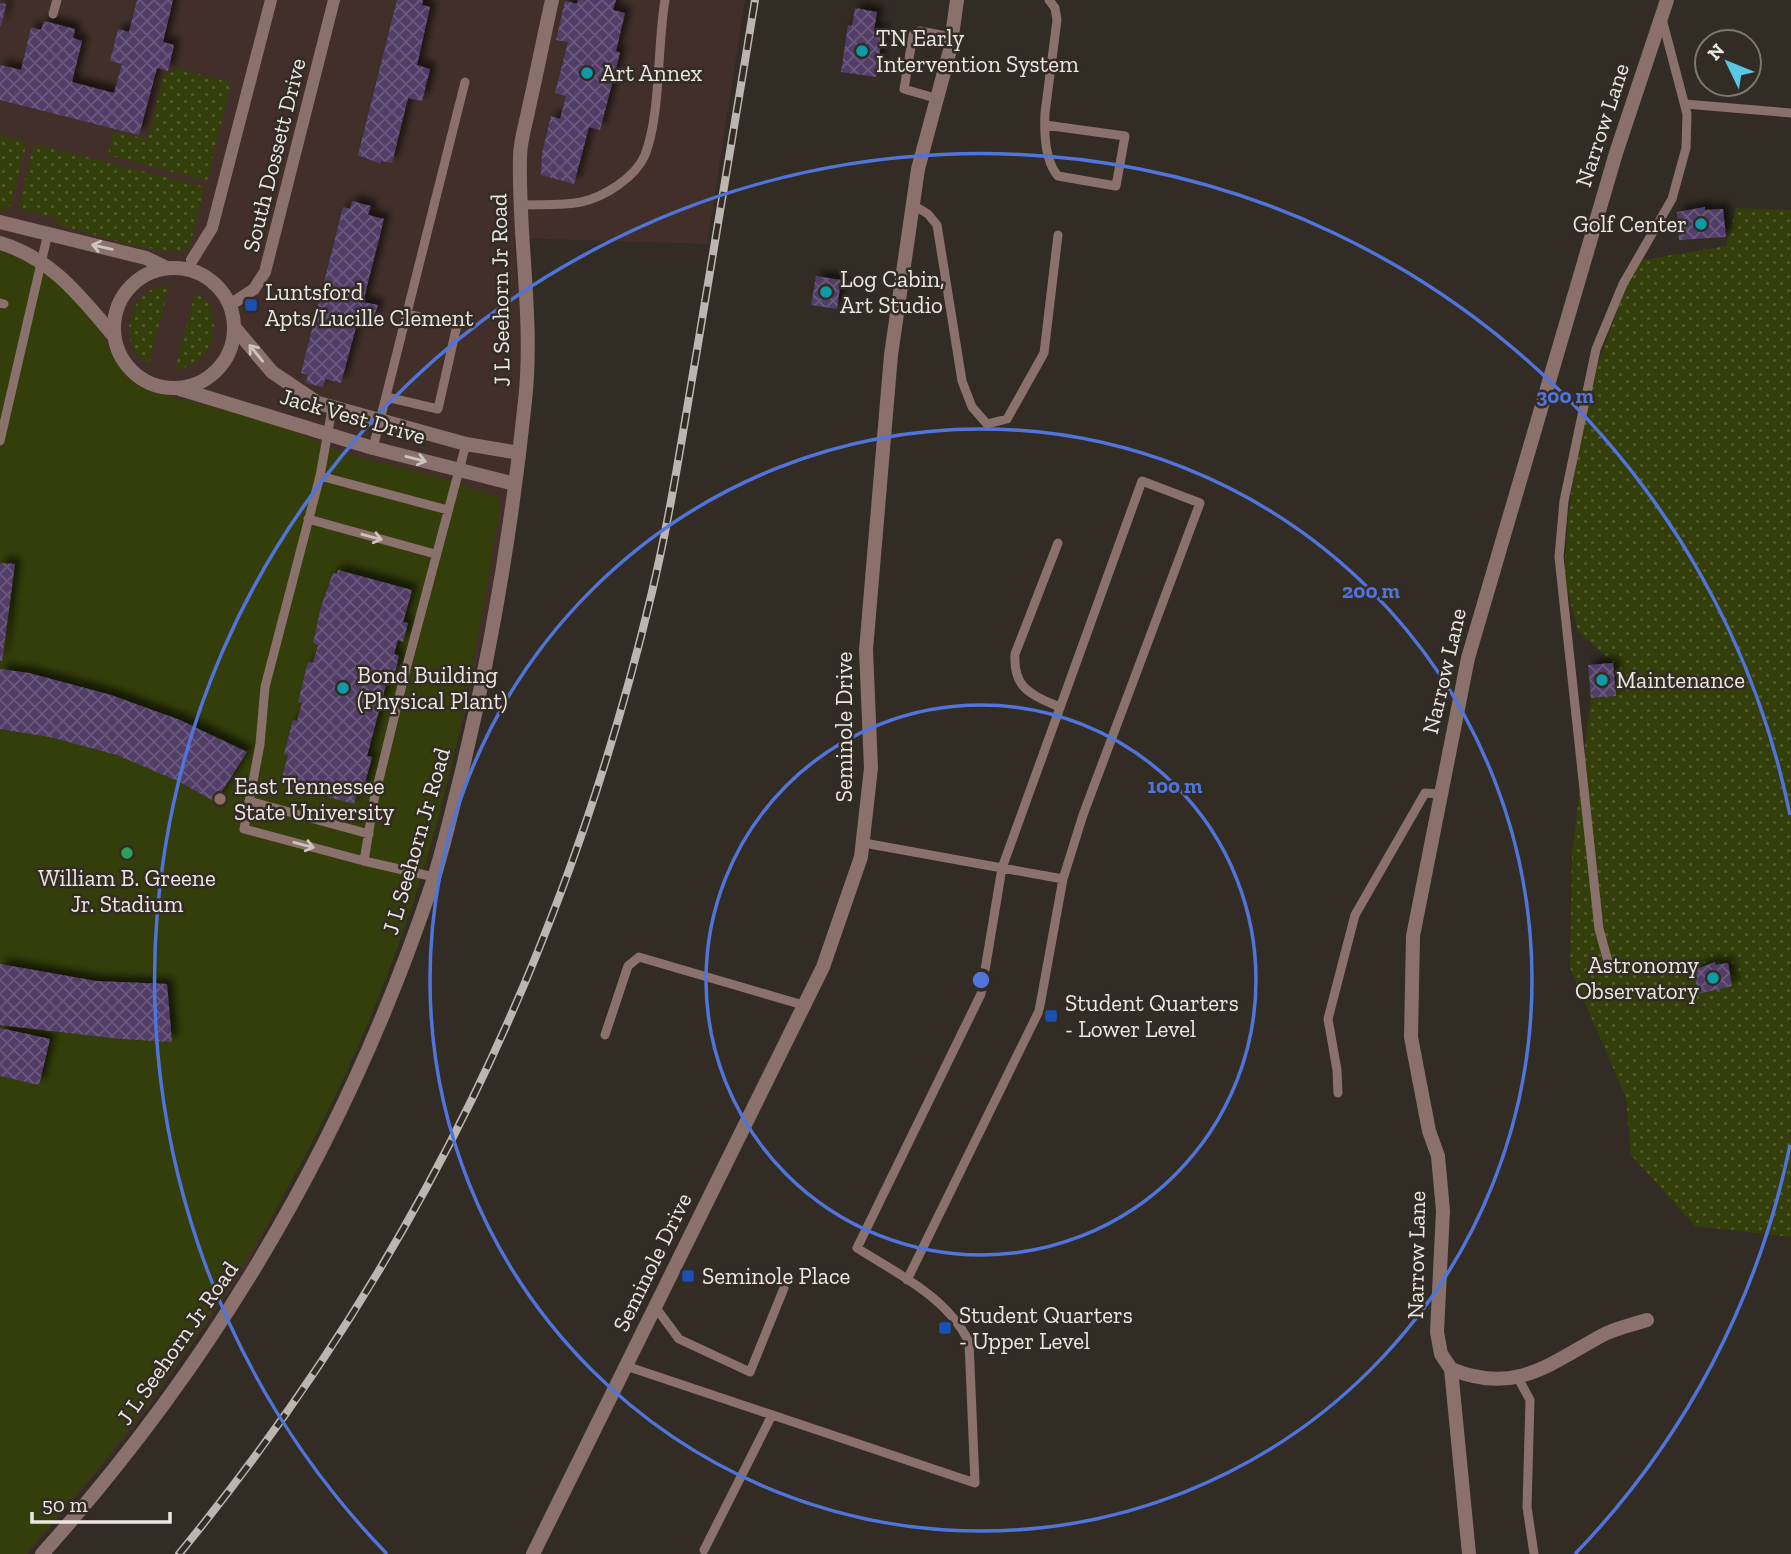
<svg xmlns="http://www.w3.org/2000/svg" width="1791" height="1554" font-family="'Zilla Slab',serif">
  <defs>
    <pattern id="grass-dots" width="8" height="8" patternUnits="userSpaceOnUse" patternTransform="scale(1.75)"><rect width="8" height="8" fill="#343e0a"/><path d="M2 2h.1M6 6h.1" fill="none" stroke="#525a2d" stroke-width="1.8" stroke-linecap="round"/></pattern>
    <pattern id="building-cross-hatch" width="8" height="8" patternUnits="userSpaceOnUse" patternTransform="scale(1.75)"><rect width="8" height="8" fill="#513d68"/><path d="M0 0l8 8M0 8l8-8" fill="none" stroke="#6a597d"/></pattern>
    <filter id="shadow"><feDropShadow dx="6" dy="-6" stdDeviation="3.5" flood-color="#0009"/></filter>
  </defs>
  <rect width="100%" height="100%" fill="#322c24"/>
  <path fill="#422f29" d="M0,0h745l-38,244 -193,-6 12,156 -8,81 -50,230 -70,239 -65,156 -86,166 -113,162 -106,126h-28z"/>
  <path fill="url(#grass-dots)" d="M177,68l54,15 -24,98 -99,-26 5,-23 35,7 16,-67 6,2z
    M0,135l27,7 -16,63 -5,5 -6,-1z
    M34,144l171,43 -16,62c-26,9 -103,-17 -133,-25v-6l-38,-10z
    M1736,208l55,2v1027l-96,-11 -64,-71 -5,-57 -56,-130 2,-114 19,-156 25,-2 -3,-33 -35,-32 -14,-53 4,-61 18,-122 50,-134 90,-15z
    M169,286l-20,77h-2c-4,-4 -9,-8 -12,-12 -16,-25 3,-67 34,-65z
    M195,293l13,9c15,32 1,61 -33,68z"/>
  <path fill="#343e0a" d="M0,251c40,15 79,41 100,79 15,27 17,41 44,59l136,36 69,30 89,22 59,20 3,8c-18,111 -36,221 -66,329 -75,269 -223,513 -409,720h-25z"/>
  <path fill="url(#building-cross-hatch)" filter="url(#shadow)" d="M137,0h36l-10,42 11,3 -6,26 -11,-3 -18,67 -139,-35v-35l21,5 10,-43 10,3 3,-9 31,8 -2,9 9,3 -10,41 42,11 8,-29 -12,-3 8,-32 11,3z
    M397,0h26l-1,5 8,2 -13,58 13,4 -8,32 -14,-3 -16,65 -11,-2v3l-23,-9z
    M578,0h38l-3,10 12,3 -9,38 4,2 -20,77 -11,-3 -15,57 -33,-9 1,-22 9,-37 9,3 6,-23 -11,-3 13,-51 -12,-2 9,-39 12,3z
    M0,3l6,1 -5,22h-1z
    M855,8l22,4 -3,18 9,1 -7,46 -35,-5 7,-47 4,1z
    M352,201l19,5 -3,9 16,4 -21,83 15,3 -6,16 -13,-5 -18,67 -16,-4 -2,8 -17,-4 2,-8 -7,-2 42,-166 7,2z
    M1705,207v3l18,-1 3,28 -47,3 -2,-28z
    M816,276l25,4 -4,29 -26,-4z
    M0,563l15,1 -13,97h-2z
    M338,570l74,20 -9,32 5,1 -5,19 -5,-2 -4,14 5,2 -5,19 -5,-2 -22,83 5,1 -10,37 -5,-1 -3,11 -74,-20 8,-29 -4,-1 9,-34 4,1 5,-18 -4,-1 10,-40 5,1 5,-18 -5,-2 8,-36 12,-34 4,1z
    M1613,663l3,33 -25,2 -3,-33z
    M0,669l29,4 82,22 69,25 67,32 -32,50 -35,-20 -63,-27 -67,-18 -50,-8z
    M1715,962l1,3 12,-2 4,23 -34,8 -4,-24z
    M0,964l96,17 71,3 5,58 -51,-3 -121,-14z
    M0,1028l50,11 -11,46 -39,-9z"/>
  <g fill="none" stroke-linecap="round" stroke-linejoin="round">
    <path stroke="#8b716c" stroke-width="9" d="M53,14l4,-14
      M935,98l-31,-9 9,-54 7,-4 31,6
      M1685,104l106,9
      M1045,125l80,11 -9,50 -58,-10c-13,-15 -14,-43 -13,-63l12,-93 -2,-12 -6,-8
      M521,205c20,-1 40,1 60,-3 23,-5 54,-24 64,-47 16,-41 12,-109 20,-155
      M913,205l15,9 9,11 25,156 10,26 15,17 20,-5 37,-66 14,-118
      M0,303l4,1
      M386,397l52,12 19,-84 -51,-11
      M332,409l-12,67 -55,211 -5,57 -16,85 120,32
      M0,441l48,-208
      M373,448l92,-366
      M320,476l128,34
      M308,519l127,35
      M1058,543l-43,111c-2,35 16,40 44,53
      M249,801l120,33
      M864,843l199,36 -24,132 -132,269
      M434,877l-70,-16 10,-61 31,-127 61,-229
      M1609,965l-10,-36 -40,-372 5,-56 32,-152 27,-65 49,-85 14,-51 1,-34 -25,-95
      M605,1035l23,-69 11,-9 164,48
      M1338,1093l-1,-23 -9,-51 27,-104 70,-122 16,1
      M656,1308l23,31 71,33 34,-84
      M626,1366l349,117 -6,-141c-22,-45 -71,-68 -112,-94l124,-254 21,-126 140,-387 58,22 -117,312 -20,64
      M1518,1378l12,22 -3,107 7,47
      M704,1550l67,-133"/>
    <path stroke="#8b716c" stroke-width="12" d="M192,260l20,-32 59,-228
      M230,305l24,-16 11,-17 69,-272"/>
    <path stroke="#8b716c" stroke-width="14" d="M0,222l146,36 21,10
      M0,243c51,15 80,53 113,92
      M114 328a60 60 0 1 1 120 0a60 60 0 1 1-120 0Z
      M234,327l38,45 46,31 148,41 53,9
      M180,389l193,59 142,36
      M1647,1320c-15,5 -32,8 -46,16 -53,29 -86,59 -150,33l-10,-15 -4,-22 6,-121 -5,-55 -9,-25 -18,-94 2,-101 55,-278 148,-505 51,-153
      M1451,1369l18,185
      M42,1554c176,-196 308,-423 391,-673 11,-35 19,-71 28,-106 30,-123 51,-248 64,-374 9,-81 -7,-163 -5,-244 0,-16 6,-34 9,-50 8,-35 15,-71 23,-107
      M533,1554l290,-587 38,-110 10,-89 -5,-118 25,-295 27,-186 32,-119 7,-50"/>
    <defs>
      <path id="rail" d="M179,1554c234,-285 388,-604 473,-962 19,-80 31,-161 45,-242 19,-116 39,-233 58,-350"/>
    </defs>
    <use href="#rail" stroke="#bbb6b0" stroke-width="8"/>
    <use href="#rail" stroke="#322c24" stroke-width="5" stroke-dasharray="16" stroke-linecap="butt"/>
  </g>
  <defs><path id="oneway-shaft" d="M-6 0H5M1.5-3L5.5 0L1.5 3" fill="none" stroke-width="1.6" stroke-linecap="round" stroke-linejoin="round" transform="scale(1.75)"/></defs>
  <g stroke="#cec4bf">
    <use href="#oneway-shaft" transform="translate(102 247) rotate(-167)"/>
    <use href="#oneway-shaft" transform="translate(256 353) rotate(-129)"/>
    <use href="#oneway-shaft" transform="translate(416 459) rotate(14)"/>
    <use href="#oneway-shaft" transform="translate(372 537) rotate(15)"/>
    <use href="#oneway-shaft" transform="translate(304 845) rotate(15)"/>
  </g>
  <g fill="none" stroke="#5074da" stroke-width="3.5">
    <circle cx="981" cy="980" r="275"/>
    <circle cx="981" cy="980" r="551"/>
    <path d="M1790 1145A826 826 0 0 1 1575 1554M387 1554A826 826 0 1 1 1790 815"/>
  </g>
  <g fill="#0f9aa8" stroke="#322c24" stroke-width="2.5">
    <circle cx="862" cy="51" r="7"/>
    <circle cx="587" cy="73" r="7"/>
    <circle cx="1701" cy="224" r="7"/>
    <circle cx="826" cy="292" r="7"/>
    <circle cx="1602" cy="680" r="7"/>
    <circle cx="343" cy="688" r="7"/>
    <circle cx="1713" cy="978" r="7"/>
  </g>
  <g fill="#1a4fb4" stroke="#322c24" stroke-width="2.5">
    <rect x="244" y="298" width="14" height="14" rx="3.5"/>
    <rect x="1044" y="1009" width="14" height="14" rx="3.5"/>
    <rect x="681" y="1269" width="14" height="14" rx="3.5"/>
    <rect x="938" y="1321" width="14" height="14" rx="3.5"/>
  </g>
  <circle fill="#8d6e63" stroke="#322c24" stroke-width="2.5" cx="220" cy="799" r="7"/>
  <circle fill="#2e9e5b" stroke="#322c24" stroke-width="2.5" cx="127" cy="853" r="7"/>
  <g text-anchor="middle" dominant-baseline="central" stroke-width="5" stroke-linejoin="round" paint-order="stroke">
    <g font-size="23" fill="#ebe7e2" stroke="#322c24" text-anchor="start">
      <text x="876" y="38">TN Early<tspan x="876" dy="26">Intervention System</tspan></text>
      <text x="601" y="73">Art Annex</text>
      <text x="1687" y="224" text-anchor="end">Golf Center</text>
      <text x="840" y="279">Log Cabin,<tspan x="840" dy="26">Art Studio</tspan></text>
      <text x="265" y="292">Luntsford<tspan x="265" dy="26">Apts/Lucille Clement</tspan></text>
      <text x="357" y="675">Bond Building<tspan x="357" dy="26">(Physical Plant)</tspan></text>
      <text x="1616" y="680">Maintenance</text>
      <text x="234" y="786">East Tennessee<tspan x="234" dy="26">State University</tspan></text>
      <text x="127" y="878" text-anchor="middle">William B. Greene<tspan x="127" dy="26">Jr. Stadium</tspan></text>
      <text x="1699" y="965" text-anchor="end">Astronomy<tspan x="1699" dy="26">Observatory</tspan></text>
      <text x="1065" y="1003">Student Quarters<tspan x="1065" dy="26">- Lower Level</tspan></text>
      <text x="702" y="1276">Seminole Place</text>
      <text x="959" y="1315">Student Quarters<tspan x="959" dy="26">- Upper Level</tspan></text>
    </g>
    <g font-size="23" fill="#ebe7e2" stroke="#322c24">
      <text transform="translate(1602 125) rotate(-72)">Narrow Lane</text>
      <text transform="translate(274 155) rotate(-76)">South Dossett Drive</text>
      <text transform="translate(500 290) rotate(-91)">J L Seehorn Jr Road</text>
      <text transform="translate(353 416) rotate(16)">Jack Vest Drive</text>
      <text transform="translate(1444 671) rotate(-77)">Narrow Lane</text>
      <text transform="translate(844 727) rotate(-90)">Seminole Drive</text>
      <text transform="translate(416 841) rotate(-74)">J L Seehorn Jr Road</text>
      <text transform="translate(1416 1255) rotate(-89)">Narrow Lane</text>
      <text transform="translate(652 1262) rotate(-64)">Seminole Drive</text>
      <text transform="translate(177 1343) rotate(-55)">J L Seehorn Jr Road</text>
    </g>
  </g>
  <circle cx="981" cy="980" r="10" fill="#5074da" stroke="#322c24" stroke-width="3.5"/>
  <g font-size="21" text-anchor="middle" font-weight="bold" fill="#5074da" stroke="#322c24" stroke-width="5" stroke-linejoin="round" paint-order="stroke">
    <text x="1565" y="403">300 m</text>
    <text x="1371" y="598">200 m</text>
    <text x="1175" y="793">100 m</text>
  </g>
  <g transform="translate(1728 63) rotate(313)"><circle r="33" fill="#322c24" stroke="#7c7770" stroke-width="2"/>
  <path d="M0-5L12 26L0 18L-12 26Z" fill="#59c8e4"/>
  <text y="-10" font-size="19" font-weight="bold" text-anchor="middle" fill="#ebe7e2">N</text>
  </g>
  <path d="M32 1512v10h138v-10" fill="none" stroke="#ebe7e2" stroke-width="3.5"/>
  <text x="42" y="1512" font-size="21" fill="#ebe7e2" stroke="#322c24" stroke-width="5" paint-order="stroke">50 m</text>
</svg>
